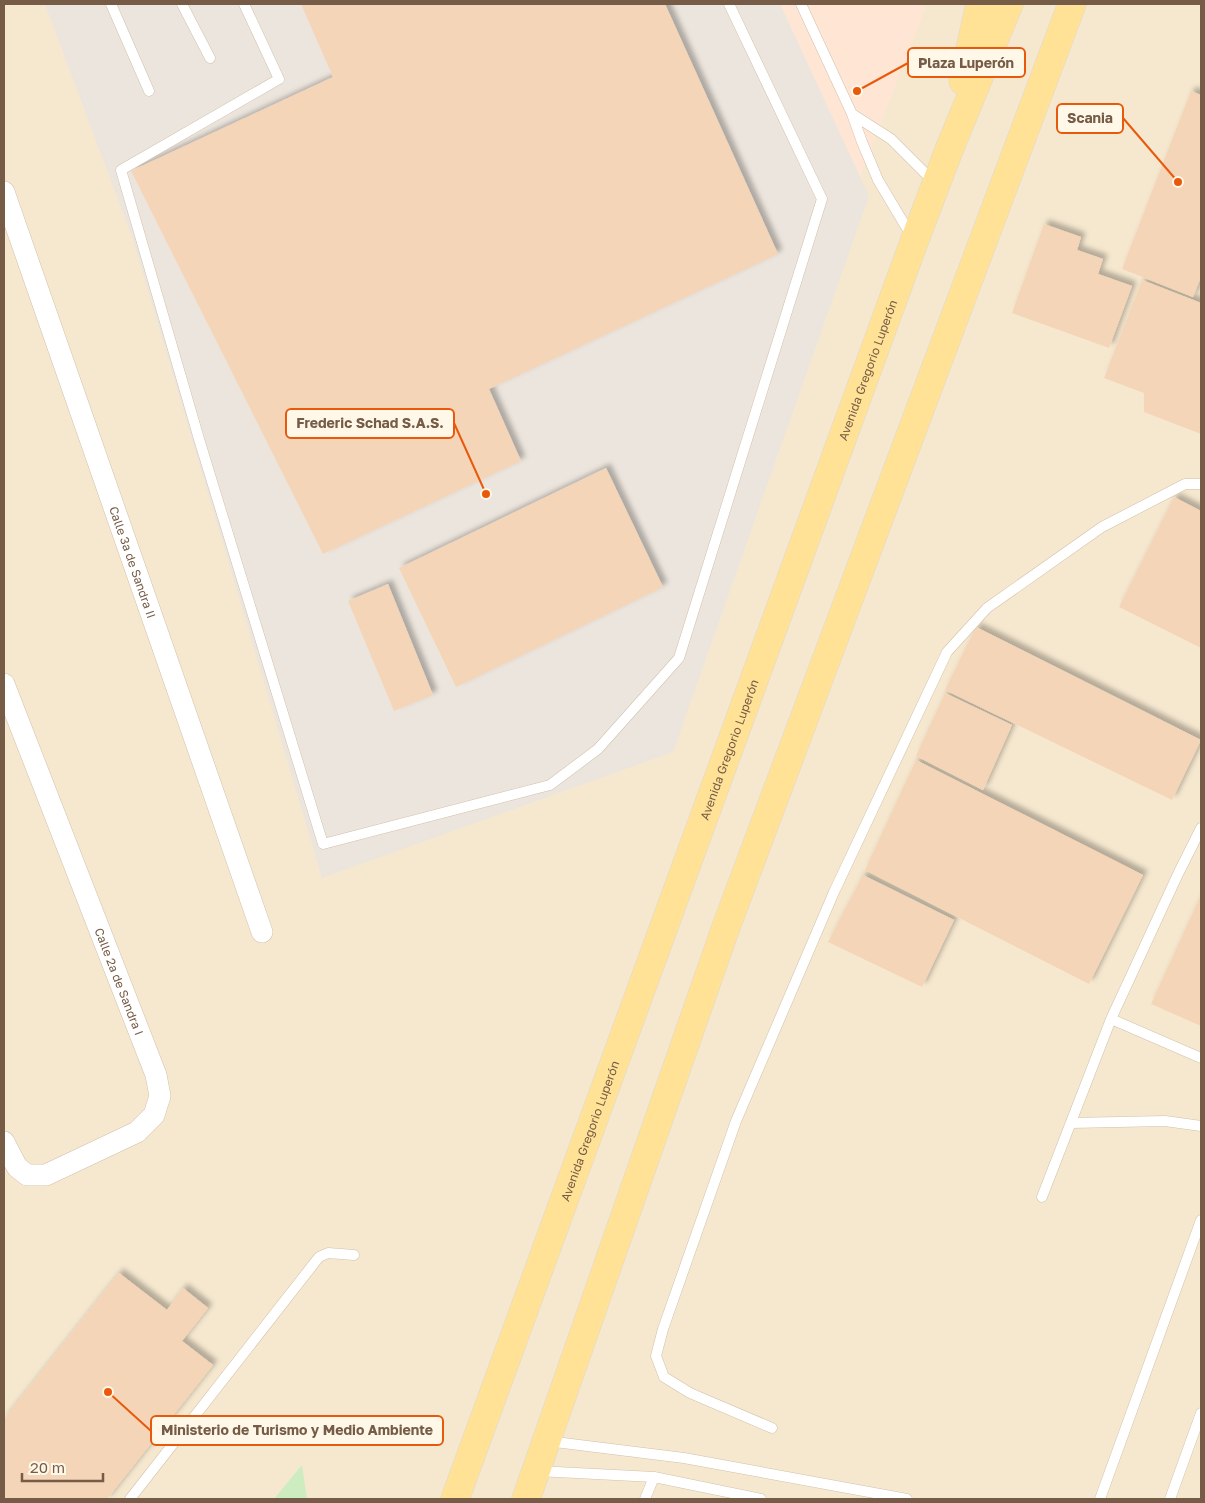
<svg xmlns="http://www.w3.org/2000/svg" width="1205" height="1503" font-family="'Golos Text',sans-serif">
  <defs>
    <filter id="shadow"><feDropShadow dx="4.5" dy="-4.5" stdDeviation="2.5" flood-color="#0004"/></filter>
  </defs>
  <rect width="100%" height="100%" fill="#fef5e1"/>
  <path fill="#f6e8cf" d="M4,4h1197v1495h-1197z"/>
  <path fill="#ffe5d4" d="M780,4h147l-67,174z"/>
  <path fill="#ece5dd" d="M45,4h735l89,192 -196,556 -351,126 -190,-641z"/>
  <path fill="#cdecbf" d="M302,1465l5,34h-33z"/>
  <path fill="#f5d5b7" filter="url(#shadow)" d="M301,4h364l113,250 -289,135 32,72 -198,93 -192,-383 202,-94z
    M1191,91l10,4v182l-8,20 -71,-28z
    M1044,224l37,13 -4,13 26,9 -5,15 34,12 -23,62 -97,-35z
    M1142,280l59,23v131l-57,-22v-19l-40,-15z
    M606,468l57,119 -207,100 -57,-119z
    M1174,497l27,14v137l-82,-41z
    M388,584l45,111 -39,16 -46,-110z
    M976,627l225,113 -29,60 -227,-110z
    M945,693l67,32 -29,65 -67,-34z
    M916,760l227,115 -54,109 -224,-114z
    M863,875l91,45 -32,67 -94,-45z
    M1201,895v131l-50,-22z
    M119,1273l48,37 16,-22 25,20 -26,33 31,24 -106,134h-103v-80z"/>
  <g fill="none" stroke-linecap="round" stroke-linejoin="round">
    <defs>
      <path id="service" d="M111,4l38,87
        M182,4l28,54
        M244,4l35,75 -158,91 78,269 124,405 227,-59 48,-36 81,-91 143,-459 -93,-195
        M801,4l51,110 10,28 16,38 34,57
        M852,114l39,25 44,44
        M1111,1019l90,39
        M1071,1123l94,-2 36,5
        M1042,1197l69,-178 67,-145 23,-46
        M772,1428l-82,-35 -26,-16 -8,-21 7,-27 73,-208 98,-229 113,-240 40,-44 115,-81 83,-43h16
        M547,1441l137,17 223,41
        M537,1471l117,6 107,22
        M130,1499l189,-242 9,-4 26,2
        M645,1499l9,-22
        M1100,1499l101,-279
        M1170,1499l31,-86"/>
      <g id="minor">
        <path id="s1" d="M4,192l258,740"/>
        <path id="s2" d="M4,684l152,391 4,21 -6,19 -17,17 -91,43h-19l-10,-8 -13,-25"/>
      </g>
      <g id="primary">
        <path d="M963,81l17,-77"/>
        <path id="s3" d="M455,1499l459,-1257 35,-92 60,-146"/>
        <path d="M526,1499l200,-572 346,-923"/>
      </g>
    </defs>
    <use href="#service" stroke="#d1c0aa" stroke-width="11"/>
    <use href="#minor" stroke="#d1c0aa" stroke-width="22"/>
    <use href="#primary" stroke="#ded8d3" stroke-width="29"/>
    <use href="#service" stroke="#fff" stroke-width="10"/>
    <use href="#minor" stroke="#fff" stroke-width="21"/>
    <use href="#primary" stroke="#ffe296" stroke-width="28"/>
  </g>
  <g text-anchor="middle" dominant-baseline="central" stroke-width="4.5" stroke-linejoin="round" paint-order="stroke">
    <g font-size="12" fill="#765c46" stroke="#fff8e8">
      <text stroke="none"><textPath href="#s3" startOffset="1202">Avenida Gregorio Luperón</textPath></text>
      <text stroke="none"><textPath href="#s1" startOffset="392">Calle 3a de Sandra II</textPath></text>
      <text stroke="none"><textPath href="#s3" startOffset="798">Avenida Gregorio Luperón</textPath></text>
      <text stroke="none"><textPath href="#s2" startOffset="319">Calle 2a de Sandra I</textPath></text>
      <text stroke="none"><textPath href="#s3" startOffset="392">Avenida Gregorio Luperón</textPath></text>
    </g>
  </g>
  <path fill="none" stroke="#e8590c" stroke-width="2" d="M857 91L908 63M1178 182L1123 118M486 494L454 423M108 1392L151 1431"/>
  <g fill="#e8590c" stroke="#fff8e8" stroke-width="2">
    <circle cx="857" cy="91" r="5"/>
    <circle cx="1178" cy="182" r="5"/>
    <circle cx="486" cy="494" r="5"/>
    <circle cx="108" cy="1392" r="5"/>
  </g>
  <g fill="#fff8e8" stroke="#e8590c" stroke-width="2">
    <rect x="908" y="48" width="117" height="29" rx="5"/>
    <rect x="1057" y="104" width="66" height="29" rx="5"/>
    <rect x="286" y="409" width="168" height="29" rx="5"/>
    <rect x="151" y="1416" width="292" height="29" rx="5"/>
  </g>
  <g font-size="14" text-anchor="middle" font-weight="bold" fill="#765c46">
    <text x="966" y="68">Plaza Luperón</text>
    <text x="1090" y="123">Scania</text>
    <text x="370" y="428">Frederic Schad S.A.S.</text>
    <text x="297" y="1435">Ministerio de Turismo y Medio Ambiente</text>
  </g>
  <rect width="1205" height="1503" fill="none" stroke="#765c46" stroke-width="10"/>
  <path d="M22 1473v8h81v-8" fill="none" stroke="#765c46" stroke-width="2.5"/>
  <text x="30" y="1473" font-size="15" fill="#765c46" stroke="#fff8e8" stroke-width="4" paint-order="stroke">20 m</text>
</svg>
